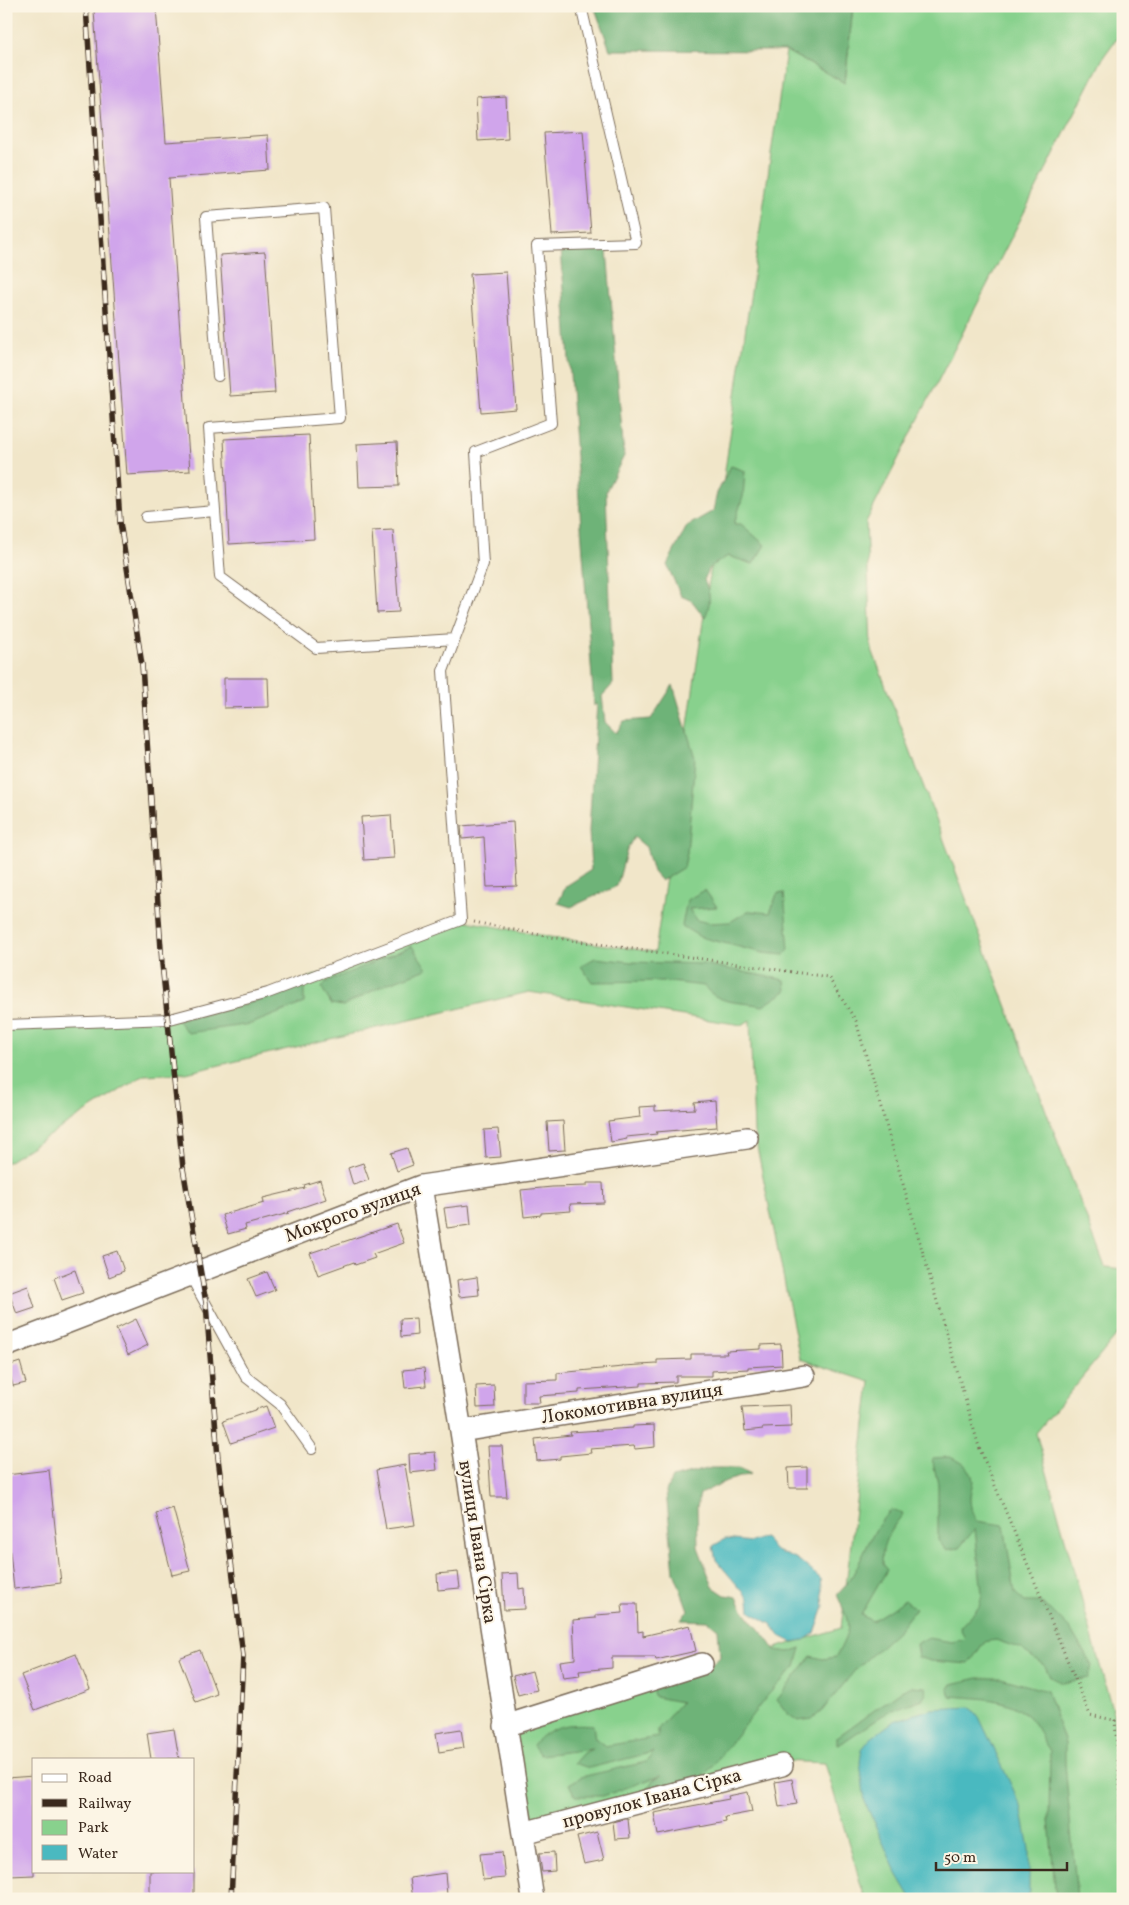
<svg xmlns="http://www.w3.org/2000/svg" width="1129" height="1905" font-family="Vollkorn,serif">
  <rect width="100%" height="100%" fill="#fcf5e5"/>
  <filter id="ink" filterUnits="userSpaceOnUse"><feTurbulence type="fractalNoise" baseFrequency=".02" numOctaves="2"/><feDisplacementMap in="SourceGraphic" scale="10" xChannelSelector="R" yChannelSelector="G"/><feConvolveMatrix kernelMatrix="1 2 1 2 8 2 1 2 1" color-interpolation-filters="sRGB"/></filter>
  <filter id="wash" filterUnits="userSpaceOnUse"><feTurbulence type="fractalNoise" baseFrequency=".0096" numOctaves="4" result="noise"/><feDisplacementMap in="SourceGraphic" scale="20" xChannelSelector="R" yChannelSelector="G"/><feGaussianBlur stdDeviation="1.12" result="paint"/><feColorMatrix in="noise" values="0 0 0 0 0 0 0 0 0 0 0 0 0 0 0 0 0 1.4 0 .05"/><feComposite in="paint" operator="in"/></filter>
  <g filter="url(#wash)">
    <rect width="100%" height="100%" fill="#f1e6c9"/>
    <path fill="#88d18d" stroke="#627e56" d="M853,6h270v24l-19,26 -238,466 5,125 234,620 18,2v59l-87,105 79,287 8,107v72h-258l-40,-136 -44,-2 -246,65 -24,-97 330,-101 29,-246 -70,-23 -46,-227 -4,-112 -8,5 -213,-33 -343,81 -42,2 -138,88v-138l164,-6 98,-26 193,-73 89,17 105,15 131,-901 59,32z"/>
    <path fill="#6eb378" stroke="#546e4b" d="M594,6h259l-8,77 -59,-32 -176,-1z
      M561,249l46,1 17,206 -18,35 7,193 -11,12 3,26 11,11 8,-12 27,-2 22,-34 22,73 -8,95 -3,14 -23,14 -8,-9 -7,-25 -12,-10 -7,12 -10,37 -46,21 -13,-4 8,-17 25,-16 -2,-39 8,-128 -3,3z
      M731,466l14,5 -2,26 -9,27h7l24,21 -12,19 -25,-8 -18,11 -6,13c7,15 7,22 1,38l-13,-17 -11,-5 -14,-31 20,-39 26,-15 4,-18z
      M705,890l12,17 -28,2 7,11 13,3 21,-1 18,-11 22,2 7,-19 7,-1 5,57 -5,5 -21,-2 -63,-16 -18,-11 5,-26z
      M412,946l15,23 -41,15 -43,22 -12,-2 -9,-16 4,-6z
      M595,958l37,4 70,2 83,16 1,11 -23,15c-21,-5 -44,0 -59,-20l-42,-5 -70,1 -11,-16z
      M304,986v17l-53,21 -63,9 -11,-13 54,-11z
      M949,1457c12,4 23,10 24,24 0,5 -3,11 -3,16 0,9 2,16 6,24l28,4 11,68 10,9h14l12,8 20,20 21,36 -4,12 -26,5 -12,-6 -5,-11 -24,-17 -25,-9 -12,2 -15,22 -38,-3 -13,-4 -2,-13 11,-6 25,4 13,-3 -5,-12 19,-20 3,-13 -7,-65 -16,19 -13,2 -8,-10v-56l-6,-26z
      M711,1468h28l12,6 -25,7 -26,13 -3,13 1,40 15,40 12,8 12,2c8,21 27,34 38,53l14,2 12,-4 -5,18 -28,29 -58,74 -18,19 -46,3 7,-11 9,-5 -59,21h-28l-6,-12 12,-7 65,-15 8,-10 -65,16 -15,-5 9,-10 9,-4 -52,6 -7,-10c16,-20 35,-22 60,-20l2,13 10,8 53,-9v-8l23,-27 -26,-5 -6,-12 52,-11 19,-18 -2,-27 -10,-8 -27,-1 7,-10 -14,-38 -8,-81 6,-13z
      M891,1510l12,4c-14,18 -21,26 -21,50l5,6 -26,45 11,6 33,-21 10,9 -16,21 -43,39 -34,42 -10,8 -14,2 -10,-7 -11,-14 34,-44 12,3 13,-2c16,-31 15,-31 1,-62 25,-23 29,-62 54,-85z
      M978,1678h23l46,13 18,52v20l12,136h-21l-7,-79 1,-69c-10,-11 -9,-18 -16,-27 -19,-28 -54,-25 -84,-28l-2,-6 4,-6z
      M912,1686l13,1 1,7 -3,5 -34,12 -46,31 -6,2v-7l64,-46z"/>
    <path fill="#4ab9c0" stroke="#42726f" d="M764,1537l10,13 26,11 21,18 3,28 -9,26 -11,7 -12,2 -12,-6 -9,-12 -21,-12 -1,-13 -33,-39 -3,-14 12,-7 26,3z
      M971,1707l8,10 42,89 8,43v50h-117l-16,-27 -31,-70 -5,-40 2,-13 8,-10 24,-18 37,-12z"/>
    <g id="blocks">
      <path fill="#d0a5eb" d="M156,7l10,135 102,-7 2,35 -101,8 21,293 -63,4 -33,-464z
        M506,97l2,42 -30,2 -2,-42z
        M583,131l8,102 -39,2 -8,-102z
        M265,252l10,141 -45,3 -10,-141z
        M506,272l10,137 -35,3 -11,-138z
        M309,435l5,104 -85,5 -5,-105z
        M397,442l2,44 -40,1 -2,-43z
        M393,530l6,82 -22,1 -5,-82z
        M224,678h44l1,29 -45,1z
        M391,815l3,43 -30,2 -3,-43z
        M513,822l4,64 -30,1 -3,-50 -22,2 -1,-13z
        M715,1100l2,27 -61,5 1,2 -31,3 1,2 -16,3 -3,-21 32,-4 -1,-10 16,-1v5l40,-2 -1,-7z
        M563,1121l2,29 -16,1 -2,-29z
        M498,1129l3,28 -15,1 -2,-28z
        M407,1148l6,17 -16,6 -6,-18z
        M363,1163l6,17 -16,5 -5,-17z
        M320,1180l6,19 -38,13 1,1 -44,12 1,4 -18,5 -6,-19 42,-12 -1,-5 42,-10 -1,-3z
        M587,1183h16l1,20 -34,1 1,7 -30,2v2l-17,2 -3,-27 31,-3 35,-1z
        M469,1205l2,20 -24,3 -3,-20z
        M397,1224l7,19 -31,11 2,4 -20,7 -1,-3 -36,13 -8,-22z
        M117,1251l7,20 -15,6 -7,-21z
        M75,1270l8,23 -21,7 -8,-22z
        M267,1272l8,18 -19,7 -8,-18z
        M477,1277l2,18 -20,2 -2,-17z
        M28,1286l7,22 -18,6 -8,-21z
        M416,1318l1,17 -16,2 -1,-18z
        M136,1319l12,26 -20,10 -12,-26z
        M781,1344l1,21 -34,2v2l-36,2v5h-36v6l-35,1v3l-62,4v3l-40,3 1,7h-17v-22l34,-1v-7l66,-6v-1l34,-2v-4l34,-1v-5h36l-1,-3 35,-2v-4z
        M20,1362l6,21 -13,3 -5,-20z
        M424,1368l2,18 -21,2 -2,-18z
        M494,1385l1,22 -18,1 -1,-22z
        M790,1405l1,22 -28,1v1l-18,2 -3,-24z
        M266,1406l8,22 -43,15 -8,-22z
        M654,1425l1,22 -20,2 -1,-3 -44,3 1,4 -31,3v3l-23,2 -2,-22 36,-4 -1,-3 63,-4v-2z
        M488,1446h14l5,51h-16z
        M435,1452l2,18 -27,3 -1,-19z
        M405,1465l10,60 -29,4 -10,-59z
        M807,1467v21h-18l-1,-20z
        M49,1470l12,113 -47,6 -8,-73v-41z
        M173,1508l17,63 -18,4 -16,-62z
        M458,1572l2,16 -22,2 -1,-16z
        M518,1573l1,16 5,-1 1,21 -21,1 -2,-36z
        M622,1604h15l1,28 5,-1v5l47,-11 6,26 -40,9 -1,-3h-43v11l-33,3 1,5 -17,2 -3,-17 15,-2 -2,-39 23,-2v-3l27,-2z
        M200,1650l17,44 -21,8 -17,-44z
        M76,1654l14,35 -55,21 -14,-35z
        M532,1671l5,19 -19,5 -5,-19z
        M174,1729l5,30h-28l-4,-26z
        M461,1729l3,19 -25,4 -3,-19z
        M34,1776v99l-24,1 -4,-54v-44z
        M792,1779l5,25 -18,3 -4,-25z
        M748,1792l4,20 -27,5 1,5 -68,13 -4,-22 75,-14 -1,-3z
        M625,1819h3l2,19 -15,1 -2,-17z
        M597,1832l7,28 -20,4 -7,-27z
        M502,1852l3,26 -22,2 -3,-26z
        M554,1852l1,19 -13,1 -3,-19z
        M150,1871h44v28h-44z
        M445,1873l2,22 -34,4 -3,-21z"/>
    </g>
  </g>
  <g filter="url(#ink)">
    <use href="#blocks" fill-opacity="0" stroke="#7b6c5a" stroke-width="1"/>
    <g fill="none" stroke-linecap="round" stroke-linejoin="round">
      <defs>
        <path id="lane" d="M215,511l-6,-83 131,-10 -16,-210 -118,9 12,159
          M146,517l69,-6 5,66 96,71 139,-9
          M6,1025l164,-6 98,-26 193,-73 -18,-249 40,-107 -7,-112 75,-29 -14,-177 99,-3 -55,-237
          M190,1275l56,102 34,27 32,45"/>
        <path id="street" d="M421,1186l40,245 72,468
          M6,1346l415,-160 326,-48
          M461,1431l343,-55
          M505,1726l197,-62
          M523,1833l259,-68"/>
      </defs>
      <use href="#lane" stroke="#7b6c5a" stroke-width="12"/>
      <use href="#street" stroke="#7b6c5a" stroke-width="24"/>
      <path stroke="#7b6c5a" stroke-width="3" stroke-dasharray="1 4" stroke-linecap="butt" d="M474,922l76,15 278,40 28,44 123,426 111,268 33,7
        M1115,1720l8,107"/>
      <use href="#lane" stroke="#fff" stroke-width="10"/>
      <use href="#street" stroke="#fff" stroke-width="21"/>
      <defs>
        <path id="rail" d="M86,6l34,516 22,143 20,299 21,204 23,135 12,155 25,198 -12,243"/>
      </defs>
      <use href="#rail" stroke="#3b2a1e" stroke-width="5.5"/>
      <use href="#rail" stroke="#fcf5e5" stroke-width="4" stroke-dasharray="11" stroke-linecap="butt"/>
    </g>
  </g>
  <g text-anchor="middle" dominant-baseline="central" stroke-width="4" stroke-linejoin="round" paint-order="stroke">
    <g font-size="19" fill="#3b2a1e" stroke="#fcf5e5">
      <text transform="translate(353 1213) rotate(-20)">Мокрого вулиця</text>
      <text transform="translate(632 1404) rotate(-9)">Локомотивна вулиця</text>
      <text transform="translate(477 1542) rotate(81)">вулиця Івана Сірка</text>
      <text transform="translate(652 1799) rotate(-15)">провулок Івана Сірка</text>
    </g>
  </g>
  <rect width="1129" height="1905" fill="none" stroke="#fcf5e5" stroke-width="25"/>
  <rect x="32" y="1758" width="162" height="115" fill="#fcf5e5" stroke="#afa495"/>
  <rect x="42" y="1774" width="25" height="8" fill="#ffffff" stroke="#afa495"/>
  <text x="78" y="1782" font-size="15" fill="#3b2a1e">Road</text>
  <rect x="42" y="1799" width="25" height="8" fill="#3b2a1e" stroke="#afa495"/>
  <text x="78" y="1808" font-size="15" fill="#3b2a1e">Railway</text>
  <rect x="42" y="1820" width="25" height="15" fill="#88d18d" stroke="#afa495"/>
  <text x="78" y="1832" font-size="15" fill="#3b2a1e">Park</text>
  <rect x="42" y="1845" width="25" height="15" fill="#4ab9c0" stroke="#afa495"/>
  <text x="78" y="1858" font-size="15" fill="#3b2a1e">Water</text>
  <path d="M936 1862v8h131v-8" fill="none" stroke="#3b2a1e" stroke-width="2.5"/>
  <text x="944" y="1862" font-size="15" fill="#3b2a1e" stroke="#fcf5e5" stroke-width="4" paint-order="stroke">50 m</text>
</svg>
